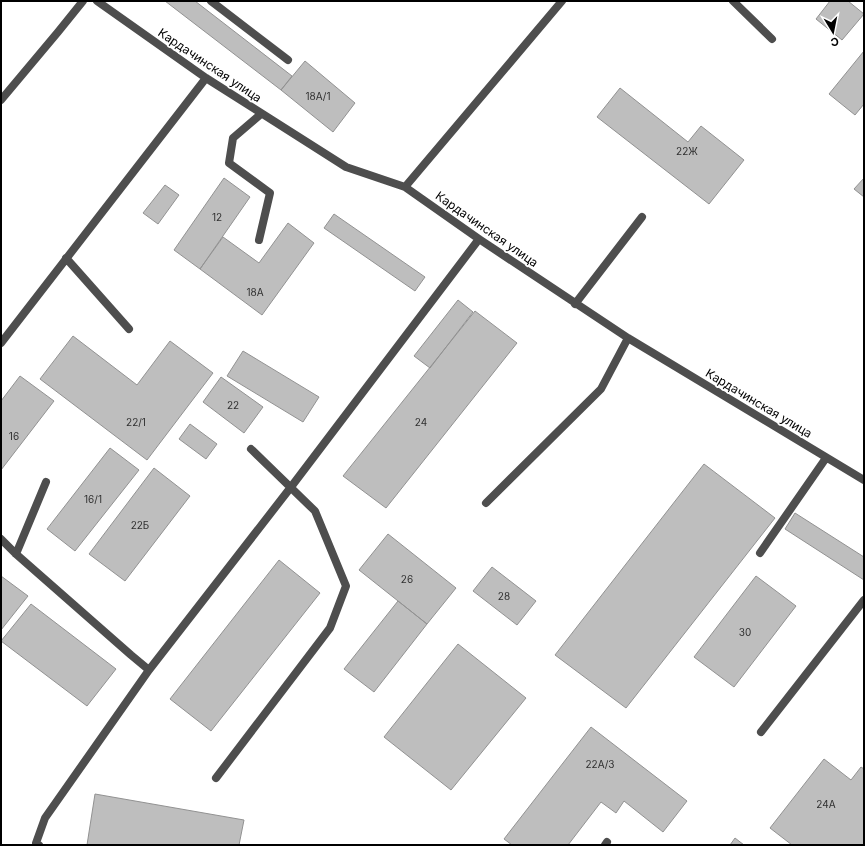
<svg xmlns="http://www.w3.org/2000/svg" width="865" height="846" font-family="Inter,sans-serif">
  <rect width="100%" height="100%" fill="#fff"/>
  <path fill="#bebebe" stroke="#929292" d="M165,1h30l97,75 -11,14z
    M830,1h18l16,13 -22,26 -26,-21z
    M864,51v53l-9,11 -26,-21z
    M305,61l50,42 -22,29 -52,-42z
    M620,88l68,54 13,-16 43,34 -35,44 -112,-87z
    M224,178l26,19 -50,72 -26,-19z
    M864,178v19l-10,-8z
    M165,185l14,10 -21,29 -15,-11z
    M334,214l91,63 -10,14 -91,-63z
    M288,223l26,20 -52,72 -62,-46 23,-32 36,26z
    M458,300l15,12 -43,56 -16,-12z
    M475,311l42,32 -131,165 -43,-32z
    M73,336l64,49 33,-44 43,32 -66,87 -107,-81z
    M243,351l76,46 -16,25 -76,-46z
    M20,376l34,25 -53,69v-69z
    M221,377l42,30 -19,26 -41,-31z
    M190,424l27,20 -11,15 -27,-20z
    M110,448l29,22 -64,81 -28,-22z
    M704,464l71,54 -149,190 -71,-53z
    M154,468l36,28 -65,85 -36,-27z
    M795,513l69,44v23l-79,-51z
    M388,534l68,54 -29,36 -68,-54z
    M279,560l41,33 -109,138 -41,-32z
    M492,567l44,34 -19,24 -44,-34z
    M1,576l27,20 -27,34z
    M756,576l40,30 -62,81 -40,-30z
    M398,601l29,23 -53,68 -30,-23z
    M31,604l85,65 -29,37 -86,-65z
    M458,644l68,54 -75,92 -67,-53z
    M591,727l96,74 -24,31 -39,-31 -8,12 -15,-11 -33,43h-56l-8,-6z
    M824,759l27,21 10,-13 3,2v76h-72l-22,-17z
    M95,794l149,26 -5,25h-152z
    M735,838l9,7h-14z"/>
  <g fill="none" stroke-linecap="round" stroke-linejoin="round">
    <path stroke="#4e4e4e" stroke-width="8" d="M97,1l109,77 140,89 59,20 74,52 149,99 236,142
      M211,1l77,59
      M733,1l39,38
      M1,100l57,-68 25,-31
      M405,187l157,-186
      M259,240l11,-47 -41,-30 4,-25 28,-24
      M66,258l63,71
      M575,304l67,-87
      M1,343l205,-265
      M486,503l115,-114 27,-51
      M1,539l15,15 115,101 18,15
      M760,553l66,-95
      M16,554l30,-72
      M761,732l103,-132
      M216,778l114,-150 16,-42 -31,-75 -64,-62
      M39,845l-3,-2 9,-25 104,-148 142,-183 188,-248
      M605,845l2,-3"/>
  </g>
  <g text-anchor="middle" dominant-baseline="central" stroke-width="3.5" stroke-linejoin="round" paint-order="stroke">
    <g font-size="10" fill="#303030">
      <text x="318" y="96">18А/1</text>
      <text x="687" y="151">22Ж</text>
      <text x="217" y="217">12</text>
      <text x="255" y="292">18А</text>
      <text x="233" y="405">22</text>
      <text x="136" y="422">22/1</text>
      <text x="421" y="422">24</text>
      <text x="14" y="436">16</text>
      <text x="93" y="499">16/1</text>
      <text x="140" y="525">22Б</text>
      <text x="407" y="579">26</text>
      <text x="504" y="596">28</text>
      <text x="745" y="632">30</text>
      <text x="600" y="764">22А/3</text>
      <text x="826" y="804">24А</text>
    </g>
    <g font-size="12" fill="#000" stroke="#fff">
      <text transform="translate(210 65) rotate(34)">Кардачинская улица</text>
      <text transform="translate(487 229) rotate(35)">Кардачинская улица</text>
      <text transform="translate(759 403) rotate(31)">Кардачинская улица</text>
    </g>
  </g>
  <rect width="865" height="846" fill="none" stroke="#000000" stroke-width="4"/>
  <g transform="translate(833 32) rotate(170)" stroke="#ffffff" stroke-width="3" paint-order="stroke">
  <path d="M0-3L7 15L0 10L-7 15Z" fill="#000000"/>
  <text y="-6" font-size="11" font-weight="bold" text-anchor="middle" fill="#000000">С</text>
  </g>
</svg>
